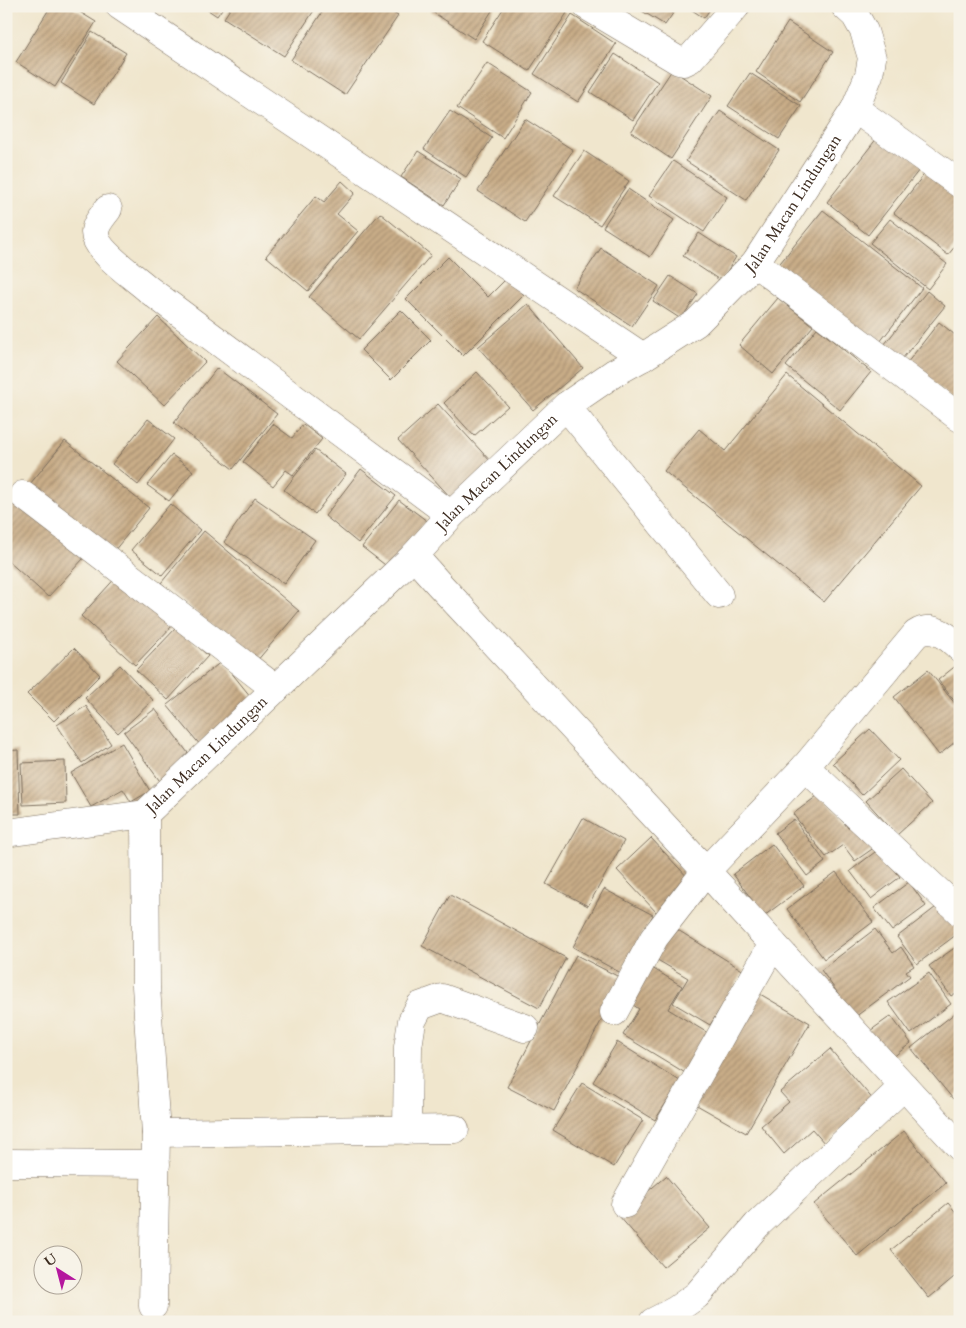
<svg xmlns="http://www.w3.org/2000/svg" width="966" height="1328" font-family="Cardo,serif">
  <defs>
    <pattern id="building-hatch" width="6" height="6" patternUnits="userSpaceOnUse" patternTransform="scale(1.25)"><rect width="6" height="6" fill="#c9ad88"/><path d="M-1 1l2-2M0 6l6-6M5 7l2-2" fill="none" stroke="#a48d6f"/></pattern>
  </defs>
  <rect width="100%" height="100%" fill="#f7f3e8"/>
  <filter id="ink" filterUnits="userSpaceOnUse"><feTurbulence type="fractalNoise" baseFrequency=".02" numOctaves="2"/><feDisplacementMap in="SourceGraphic" scale="10" xChannelSelector="R" yChannelSelector="G"/><feConvolveMatrix kernelMatrix="1 2 1 2 8 2 1 2 1" color-interpolation-filters="sRGB"/></filter>
  <filter id="wash" filterUnits="userSpaceOnUse"><feTurbulence type="fractalNoise" baseFrequency=".0096" numOctaves="4" result="noise"/><feDisplacementMap in="SourceGraphic" scale="20" xChannelSelector="R" yChannelSelector="G"/><feGaussianBlur stdDeviation="1.12" result="paint"/><feColorMatrix in="noise" values="0 0 0 0 0 0 0 0 0 0 0 0 0 0 0 0 0 1.4 0 .05"/><feComposite in="paint" operator="in"/></filter>
  <g filter="url(#wash)">
    <rect width="100%" height="100%" fill="#f0e6cd"/>
    <g id="blocks">
      <path fill="url(#building-hatch)" d="M51,6h19l26,16 -41,65 -39,-25z
        M202,6h22l-7,10z
        M232,6h85l-33,50 -60,-38z
        M326,6h57l15,10 -53,79 -54,-35z
        M434,6h61l-21,33 -43,-28z
        M505,6h51l11,7 -38,58 -47,-30z
        M645,6h33l-13,19 -23,-14z
        M686,6h26l-8,12z
        M572,15l44,29 -38,58 -44,-28z
        M788,22l45,30 -33,50 -44,-30z
        M92,32l34,21 -32,51 -33,-21z
        M615,54l43,28 -25,38 -43,-28z
        M487,63l45,29 -29,46 -46,-30z
        M672,70l40,26 -41,63 -40,-27z
        M750,73l51,33 -22,33 -51,-33z
        M450,111l42,27 -26,39 -42,-28z
        M720,111l59,39 -33,50 -60,-39z
        M525,119l48,31 -48,72 -47,-31z
        M881,133l42,32 -55,70 -41,-33z
        M418,151l43,28 -17,26 -43,-28z
        M584,151l45,30 -29,44 -46,-29z
        M673,161l54,36 -23,35 -55,-36z
        M926,172l34,26v42l-12,15 -54,-42z
        M342,181l13,12 -18,21 21,17 -50,60 -42,-35 50,-60 8,6z
        M628,189l46,31 -24,37 -47,-30z
        M823,210l99,78 -46,59 -100,-79z
        M380,213l51,42 -72,84 -50,-42z
        M890,219l57,45 -19,25 -58,-46z
        M699,233l37,24 -15,24 -38,-25z
        M601,248l58,38 -27,40 -58,-38z
        M448,257l40,40 19,-19 17,17 -61,61 -57,-57z
        M670,276l28,18 -17,25 -28,-18z
        M927,291l18,15 -43,53 -18,-14z
        M778,298l35,28 -40,48 -34,-29z
        M528,304l55,64 -50,42 -55,-63z
        M401,310l30,30 -40,40 -30,-30z
        M158,317l47,45 -41,43 -47,-44z
        M939,322l21,17v56l-5,6 -48,-38z
        M817,328l54,44 -31,38 -54,-44z
        M217,368l60,46 -44,55 -59,-46z
        M477,372l31,34 -34,30 -30,-33z
        M787,375l134,111 -97,116 -160,-131 35,-42 26,22z
        M438,404l54,59 -40,36 -54,-59z
        M148,419l26,20 -36,46 -26,-21z
        M273,424l19,14 11,-14 19,15 -29,36 -7,-5 -13,16 -30,-24z
        M65,441l84,67 -35,43 -84,-67z
        M315,450l31,24 -31,40 -31,-24z
        M172,455l21,16 -24,30 -22,-16z
        M361,469l35,27 -38,47 -33,-27z
        M255,498l60,42 -31,44 -60,-42z
        M20,499l64,59 -36,39 -42,-38v-46z
        M399,500l28,21 -38,47 -27,-21z
        M170,504l30,26 -38,45 -31,-25z
        M204,531l95,80 -43,51 -95,-79z
        M119,574l55,50 -39,41 -54,-49z
        M177,627l31,29 -40,44 -32,-30z
        M74,648l26,27 -46,46 -27,-27z
        M222,661l33,41 -54,44 -34,-41z
        M958,664l2,3v41l-22,-28z
        M120,665l33,35 -35,33 -33,-35z
        M928,670l32,40v28l-21,17 -45,-58z
        M86,706l25,38 -29,19 -25,-38z
        M155,709l39,52 -32,23 -38,-52z
        M870,729l29,31 -37,35 -29,-32z
        M122,743l28,48 -19,11 -8,-13 -32,18 -20,-34z
        M18,750l2,64h-14v-63z
        M65,761l1,42 -43,2 -2,-42z
        M901,769l31,34 -35,32 -31,-34z
        M821,793l27,35 11,-8 19,25 -23,16 -12,-16 -17,12 -33,-43z
        M583,818l41,23 -36,65 -42,-22z
        M794,819l31,43 -18,14 -32,-43z
        M651,838l40,43 -34,32 -40,-43z
        M772,844l32,42 -40,30 -31,-42z
        M879,849l21,28 -29,22 -21,-28z
        M836,872l37,50 -49,37 -37,-50z
        M909,882l17,24 -34,25 -18,-23z
        M604,889l49,26 -32,58 -48,-26z
        M450,895l116,63 -27,50 -117,-62z
        M944,901l16,22v9l-43,32 -20,-27z
        M673,927l71,44 -34,54 -37,-22 15,-25 -34,-20z
        M875,929l18,24 8,-6 13,19 -8,5 4,5 -55,41 -34,-47z
        M960,944v46l-9,6 -22,-30z
        M576,955l47,24 -69,132 -47,-24z
        M647,965l35,21 -14,23 43,26 -24,39 -64,-39 16,-26 -13,-9z
        M929,973l22,31 -40,30 -23,-32z
        M753,990l57,33 -64,110 -58,-33z
        M960,1009v84l-7,6 -42,-51z
        M891,1016l20,27 -23,18 -21,-28z
        M617,1042l63,39 -25,39 -62,-38z
        M830,1049l45,53 -50,42 -13,-15 -28,25 -23,-28 28,-24 -9,-10z
        M582,1083l61,37 -29,47 -61,-37z
        M904,1131l42,52 -89,73 -43,-52z
        M666,1176l44,52 -47,39 -44,-51z
        M948,1203l12,14v55l-31,26 -38,-48z"/>
    </g>
  </g>
  <g filter="url(#ink)">
    <use href="#blocks" fill-opacity="0" stroke="#7a6c5b" stroke-width="1"/>
    <g fill="none" stroke-linecap="round" stroke-linejoin="round">
      <defs>
        <g id="street">
          <path d="M120,6l523,351"/>
          <path d="M587,6l92,55 5,1 6,-3 46,-53"/>
          <path d="M855,109l105,75"/>
          <path d="M108,209c-5,7 -13,15 -13,24 0,18 41,45 54,57l302,225"/>
          <path d="M755,263l205,155"/>
          <path d="M566,406l153,189"/>
          <path d="M23,495l253,194"/>
          <path d="M414,556l24,27 268,288 254,276"/>
          <path d="M805,767l155,145"/>
          <path d="M145,814l1,172 10,147 299,-4"/>
          <path id="s1" d="M6,833l139,-19 269,-258 37,-41 115,-109 48,-33 29,-16 53,-34 59,-60 100,-154 14,-34 3,-17 -8,-27 -9,-16 -10,-9"/>
          <path d="M614,1012l40,-74 52,-67 99,-104 111,-133c16,-11 33,3 44,14"/>
          <path d="M407,1130l1,-83 4,-26 8,-15 22,-8 83,30"/>
          <path d="M6,1163l150,1"/>
          <path d="M625,1204l148,-260"/>
          <path d="M153,1306l3,-173"/>
          <path d="M653,1322l23,-12 21,-15 60,-70 147,-139"/>
        </g>
      </defs>
      <use href="#street" stroke="#7a6c5b" stroke-width="29"/>
      <use href="#street" stroke="#fff" stroke-width="28"/>
    </g>
  </g>
  <g text-anchor="middle" dominant-baseline="central" stroke-width="5" stroke-linejoin="round" paint-order="stroke">
    <g font-size="16" fill="#3b2a1e" stroke="#f7f3e8">
      <text stroke="none"><textPath href="#s1" startOffset="1036">Jalan Macan Lindungan</textPath></text>
      <text stroke="none"><textPath href="#s1" startOffset="631">Jalan Macan Lindungan</textPath></text>
      <text stroke="none"><textPath href="#s1" startOffset="226">Jalan Macan Lindungan</textPath></text>
    </g>
  </g>
  <rect width="966" height="1328" fill="none" stroke="#f7f3e8" stroke-width="25"/>
  <g transform="translate(58 1270) rotate(324)"><circle r="24" fill="#f7f3e8" stroke="#aca397"/>
  <path d="M0-4L9 19L0 12L-9 19Z" fill="#b5179e"/>
  <text y="-8" font-size="14" font-weight="bold" text-anchor="middle" fill="#3b2a1e">U</text>
  </g>
</svg>
